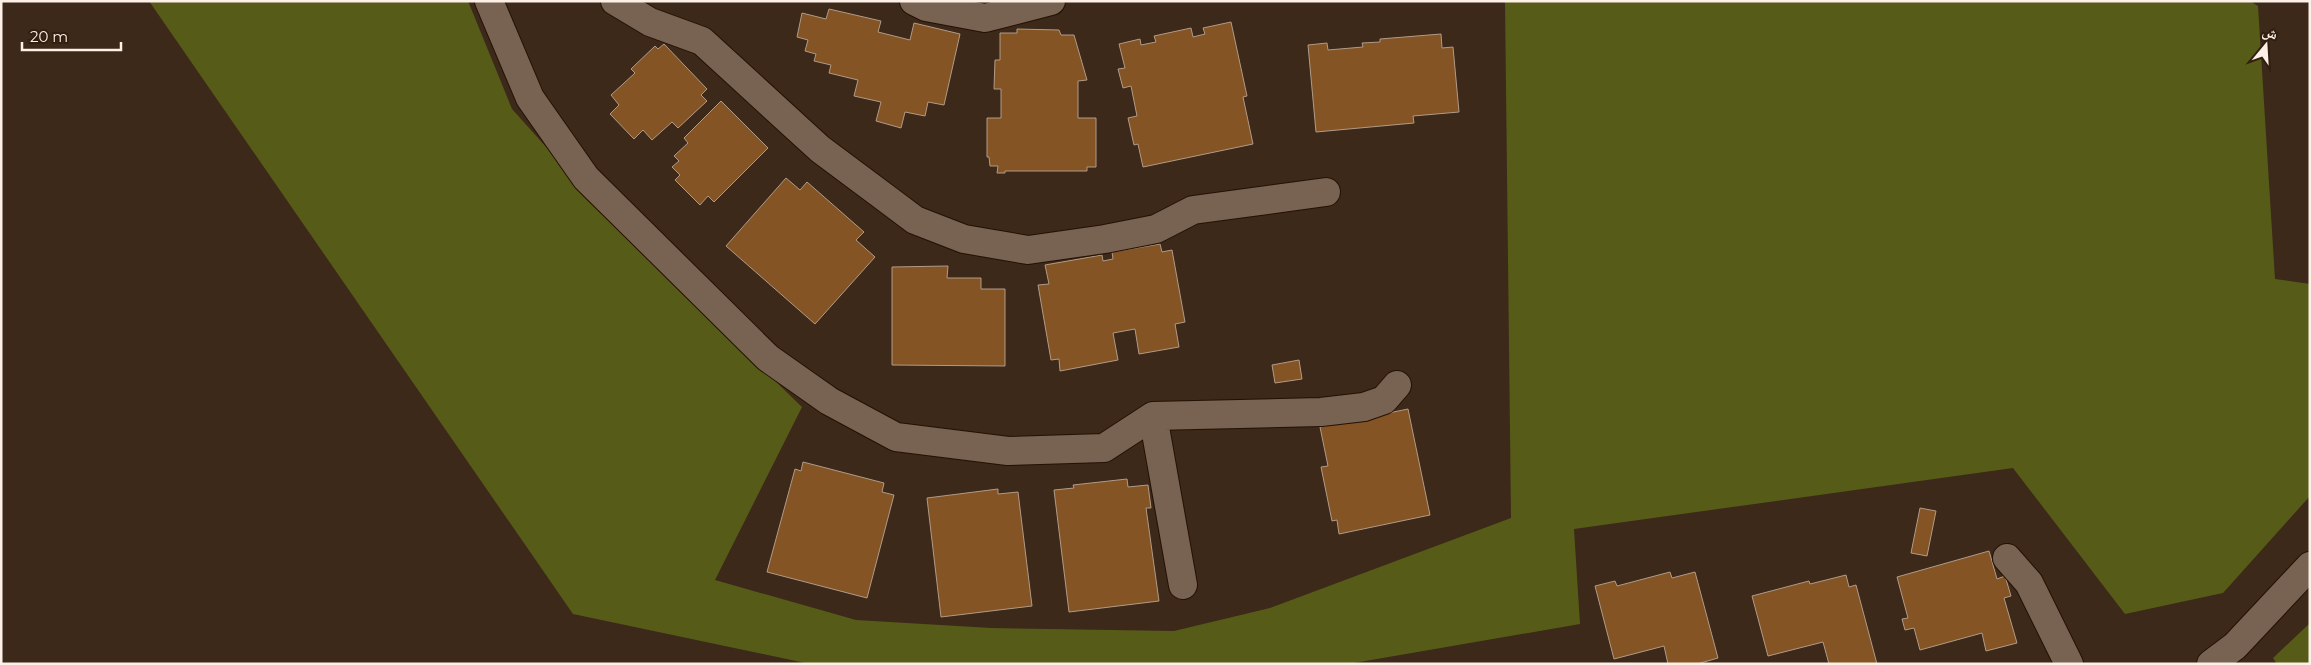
<svg xmlns="http://www.w3.org/2000/svg" width="2311" height="665" font-family="Montserrat,'Noto Naskh Arabic',sans-serif">
  <rect width="100%" height="100%" fill="#3c291a"/>
  <path fill="#575b18" d="M149,1h319l44,108 114,127 176,171 -87,173 141,40 135,8 183,3 96,-23 241,-90 -6,-517h745l8,5 17,273 35,5v212l-87,97 -98,21 -112,-146 -439,61 6,95 -232,40h-538l-237,-50z
    M2310,623v41h-33l-4,-6z"/>
  <path fill="#845424" stroke="#b19b88" d="M829,9l52,12 -3,11 32,8 4,-17 46,11 -16,71 -16,-3 -3,14 -20,-4 -4,16 -25,-7 5,-19 -27,-6 4,-16 -29,-7 2,-8 -17,-4 2,-7 -11,-3 3,-11 -11,-3 5,-24 24,6z
    M1231,22l16,74 -4,1 10,47 -110,23 -5,-23 -4,1 -6,-27 9,-2 -6,-30 -8,2 -5,-19 7,-1 -6,-24 21,-5 1,6 15,-3 -2,-6 37,-8 2,9 12,-3 -2,-6z
    M1017,29l42,1 2,5h13l13,45 -9,1v37h18v49h-9v4h-82v2h-8l1,-7h-8l-1,-9h-2v-39h14v-29h-7l1,-29h5v-27h17z
    M1441,34l1,14 11,-1 6,65 -46,4 1,7 -98,9 -8,-87 19,-2 1,7 35,-3 -1,-4 18,-1v-3z
    M664,44l43,45 -6,6 6,6 -29,27 -6,-6 -20,18 -9,-10 -9,9 -24,-25 9,-9 -8,-10 24,-22 -4,-4 24,-23 3,3z
    M721,101l47,47 -54,54 -6,-6 -8,9 -25,-25 5,-5 -8,-8 7,-6 -5,-5 14,-13 -4,-5z
    M786,178l14,12 7,-8 57,50 -8,8 19,17 -60,67 -89,-78z
    M1160,244l2,8 10,-2 13,72 -10,2 4,23 -40,7 -4,-25 -22,4 5,27 -58,11 -1,-12 -8,1 -13,-75 11,-1 -4,-19 57,-10 1,6 10,-2 -1,-7z
    M948,266l-1,12h34v11h24v77l-113,-1v-98z
    M1299,360l3,19 -27,4 -3,-18z
    M1408,409l22,106 -91,19 -2,-14 -5,1 -11,-54 7,-1 -8,-39z
    M803,462l81,21 -2,9 12,3 -27,103 -100,-26 28,-103 6,2z
    M1127,479l1,8 20,-2 3,23h-5l13,93 -90,11 -15,-122 20,-2 -1,-3z
    M998,489v5l20,-2 14,114 -91,11 -14,-119z
    M1920,508l16,3 -9,45 -16,-3z
    M1989,551l8,28 8,-3 6,20 -7,2 13,45 -31,8 -4,-18 -62,17 -6,-22 -9,2 -3,-11 6,-1 -11,-41z
    M1670,572l2,6 23,-6 23,86 -21,6h-29l-4,-18 -50,13 -19,-73 20,-5 2,5z
    M1846,575l3,12 7,-2 21,79h-48l-6,-22 -55,14 -16,-60 57,-15 1,3z"/>
  <g fill="none" stroke-linecap="round" stroke-linejoin="round">
    <defs>
      <path id="minor" d="M489,1l41,97 56,80 182,180 61,43 67,36 112,14 96,-3 49,-32 168,-4 43,-5 20,-7 13,-15
        M615,1l35,21 52,19 118,108 63,47 32,24 49,19 64,11 77,-11 51,-10 37,-19 133,-18
        M914,1l12,6 59,11 66,-17
        M1153,416l30,169
        M2007,558l22,25 40,81
        M2211,664l24,-18 75,-80"/>
    </defs>
    <use href="#minor" stroke="#231104" stroke-width="30"/>
    <use href="#minor" stroke="#786251" stroke-width="28"/>
  </g>
  <rect width="2311" height="665" fill="none" stroke="#fdf0e7" stroke-width="5"/>
  <g transform="translate(2266 45) rotate(18)" stroke="#321f10" stroke-width="4" paint-order="stroke">
  <path d="M0-4L9 19L0 12L-9 19Z" fill="#fdf0e7"/>
  <text y="-8" font-size="14" font-weight="bold" text-anchor="middle" fill="#fdf0e7">ش</text>
  </g>
  <path d="M22 42v8h99v-8" fill="none" stroke="#fdf0e7" stroke-width="2.5"/>
  <text x="30" y="42" font-size="15" fill="#fdf0e7" stroke="#321f10" stroke-width="4" paint-order="stroke">20 m</text>
</svg>
